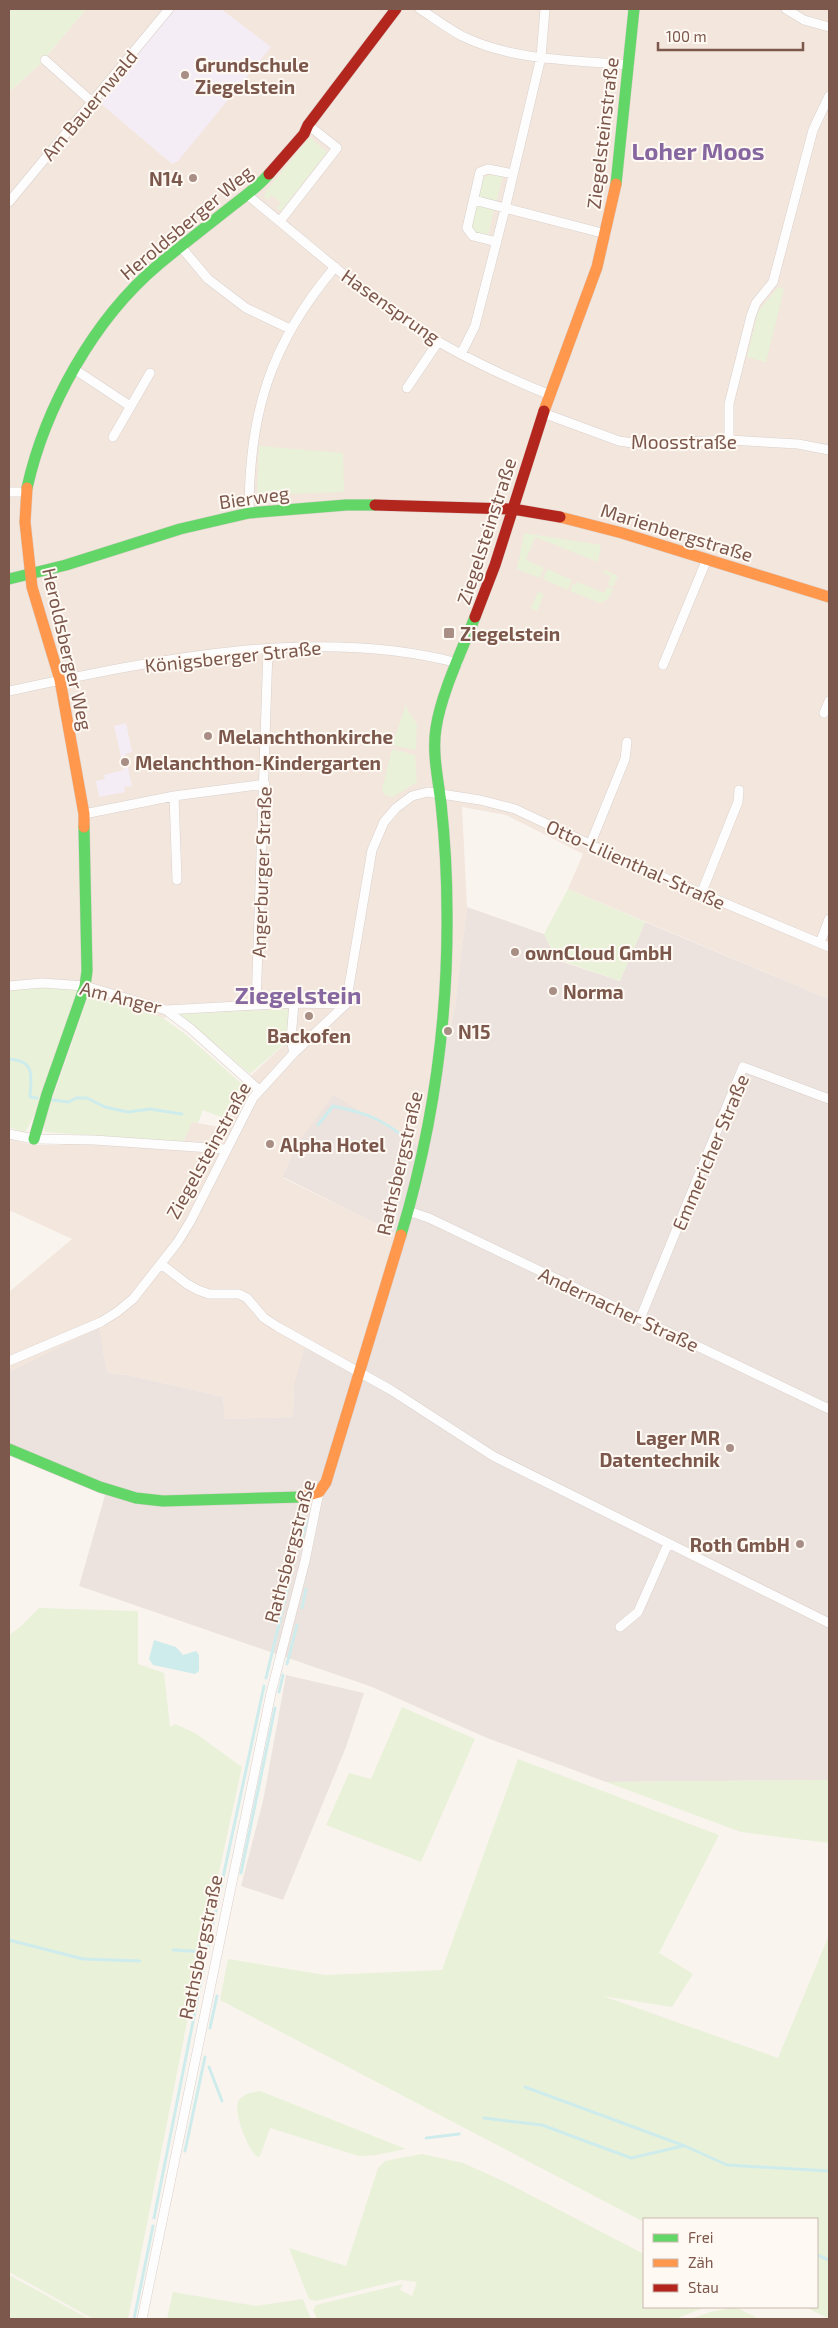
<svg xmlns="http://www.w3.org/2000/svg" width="838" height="2328" font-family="'Exo 2',sans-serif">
  <rect width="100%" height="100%" fill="#faf4ef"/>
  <path fill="#f3e6dd" d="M86,9h743v990l-261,-110 15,-35 -77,-39 -44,-8 5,100 -12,101 -36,138 -136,32 117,57 -40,131 -66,18 -1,33 -68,2 -2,-22 -95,-22 -21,-2 -8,-44 -90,43v-80l63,-53 -63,-29v-71l24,6h30l2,-3h118l9,-20 32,6 2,-9 14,-22 2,-13 47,-44 1,-31 -110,5 -17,4 -74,-24 -80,-5v-897l31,-28z"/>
  <path fill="#ece3de" d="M467,907l77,27 13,26 63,21 25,-59 184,77v781l-223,2 -119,-44 -115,-51 -293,-101 26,-91 -96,-41v-82l90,-44 8,45 21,2 95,22 2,22 68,-2 1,-33 13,-44 53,26 39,-131 -116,-58 13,-31 37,-51 86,51 36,-138z
    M286,1675l78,18 -18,54 -63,153 -42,-14 22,-85z"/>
  <path fill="#f5edf6" d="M173,9h48l50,38 -93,114 -6,3 -72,-61z
    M126,723l6,29 -7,2 7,32 -8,1 1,5 -26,5 -3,-16 9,-2 -1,-4 20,-5 -10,-44z"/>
  <path fill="#e9f1d9" d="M9,9h77l-46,55 -31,28z
    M310,137l17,15 -46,59 -4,-3 4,-5 -9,-8 -5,5 -3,-4 2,-5z
    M495,173l8,2 -7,28 -15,-4 -3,-4 4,-17z
    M480,205l14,4 -6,27 -13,-4 -4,-6 4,-16z
    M778,287l6,2 -18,73 -19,-5 11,-45z
    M259,446l84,7 1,39 -87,3z
    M524,533l77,12 -3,17 -63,-25 -9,23 18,8 -4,10 -23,-9z
    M547,569l25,11 -4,10 -25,-11z
    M604,570l14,6 -5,11 -5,-2 3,-9 -8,-3z
    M577,582l27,11 3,-6 6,2 -5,10 -8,4 -30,-12 3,-7 3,1z
    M538,592l6,2 -7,17 -6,-3z
    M406,704l2,7 9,13 -1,26 -21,-4 -2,-3z
    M392,749l23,6 2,27 -24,15 -8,-2 -3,-5z
    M568,889l77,33 -25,59 -63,-22 -13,-25z
    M61,986l15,3 3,3 -43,120 -11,21 -16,-6v-138z
    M89,994l74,24 22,16 57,50 -2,13 -14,22 -23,-9 -5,13 -6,-1 -9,20 -138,-10 -2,-6z
    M291,1009l-2,31 -39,34 -70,-60z
    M39,1608l99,3v53l26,9 6,54 5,-3 20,9 47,34 -46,210 -68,342h-35l-84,-47v-637l11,-8z
    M402,1707l73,32 -54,123 -95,-37 23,-52 22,6z
    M518,1759l201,76 -60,118 34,21 -21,33 -69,-11 175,62 51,-123v384l-23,-12h11v-88h-173v3l-424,-222 8,-41 97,16 117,-5z
    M829,1780v63l-88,-11 -135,-50z
    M260,2091l146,58 -30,6 -17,1 -89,-28 -10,28 -2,1c-10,-6 -26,-47 -19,-57 4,-6 14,-8 21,-9z
    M422,2154l41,9 38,17 143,74v53h62l-31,12h-358l-4,-9 3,-5 87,-21 -3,6 12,6 5,-14 -16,-2 -85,21 -7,-2 -20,-51 57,18 32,-98 7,-7z
    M9,2275l80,44h-80z
    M173,2292l83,14 47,-7 8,20h-144z
    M736,2307l23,12h-68l19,-7z"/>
  <path fill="#cfecec" d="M154,1640l22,7 7,8 13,-4 3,4v16l-4,3 -42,-9 -4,-6z"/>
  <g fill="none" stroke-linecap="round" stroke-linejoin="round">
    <path stroke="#cfecec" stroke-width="3" d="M9,1059c27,2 22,17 21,38l7,1
      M52,1100l17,2 7,-4h11l18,9 23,5 22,-3 32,5
      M318,1125l15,-19c37,8 49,13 79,37
      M299,1547l8,-27
      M302,1608l4,-19
      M287,1664l10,-39
      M266,1678l26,-108
      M279,1692l4,-17
      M241,1873l34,-165
      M9,1940l74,19 57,2
      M173,1950l34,2 57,-266
      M210,2028l7,-32
      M209,2067l13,34
      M525,2087l160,59 42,19 102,6
      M484,2118l58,7 89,33 52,-12
      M426,2138l33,-4
      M185,2151l20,-94
      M154,2218l50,-252
      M817,2255l12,5
      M134,2319l19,-93"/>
    <defs>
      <path id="street" d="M420,9c14,9 27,19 42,27 51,25 112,24 167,29
        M786,9l18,11 25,7
        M45,60l46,41
        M246,194c54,43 105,90 161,128 44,30 94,53 143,73
        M474,200l132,34
        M9,202l160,-193
        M280,221l57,-73 -29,-23
        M497,242l-24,-6 -6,-8 13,-56 8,-3 25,5
        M181,247l27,32 38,29 44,21
        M461,354l14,-28 30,-117 36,-152 4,-48
        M74,369l56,37
        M407,388l31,-46
        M543,413l76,28 20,3 90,-4 69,4 31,6
        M113,437l37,-64
        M729,440v-36l22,-88 5,-13 17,-21 40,-152 16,-34
        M9,492h17
        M249,513c0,-100 21,-169 86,-246
        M663,665l44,-106
        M9,691c142,-30 306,-66 449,-28
        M824,713l5,-12
        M174,796l3,84
        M84,814l90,-18 91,-12
        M590,845l35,-86 2,-17
        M701,894l37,-92 1,-12
        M820,943l9,-24
        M9,986l33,-3 43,3 81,24 128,-7 52,1
        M294,1003l-3,36 3,14
        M256,1005l12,-356
        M166,1010l25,19 68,61
        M9,1134l25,5 60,1 131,9
        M408,1211l21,7 400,191
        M161,1264l26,20 11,6 11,4h30l8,4 17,20 14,9 113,63 102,66 336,167
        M640,1319l103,-252 86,32
        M9,1361l92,-39 16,-10 16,-13 44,-56 13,-21 63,-124 41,-45 52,-49 26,-154 12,-28 12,-14 16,-12 16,-4 52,8 35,9 119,56 195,82
        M620,1627l18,-15 30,-68
        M142,2319l129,-626 34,-132 14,-69"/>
      <path id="fast" d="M616,184l18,-175
        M27,488c18,-81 67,-169 131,-223 24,-20 49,-39 74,-59 13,-10 27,-20 37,-32
        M9,579l57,-14 114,-36 69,-16 97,-8h29
        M34,1139l13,-45 38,-108 2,-15 -3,-144
        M401,1235c31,-103 47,-214 46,-322 0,-37 -2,-73 -6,-110 -3,-24 -9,-51 -5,-75 5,-34 26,-78 39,-111
        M9,1449l91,38 36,11 27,3 138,-4"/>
      <path id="slow" d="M544,411l53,-144 19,-83
        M27,488l-2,34 7,65 28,93 24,134v13
        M560,517l62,16 207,64
        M301,1497l18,-5 7,-10 75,-247"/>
      <path id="jam" d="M269,174l35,-40 4,-9 88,-116
        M375,505l138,4 47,8
        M475,617l20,-52 49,-154"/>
    </defs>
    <use href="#street" stroke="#d9d0cb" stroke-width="10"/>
    <use href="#fast" stroke="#dbd1cc" stroke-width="12"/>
    <use href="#slow" stroke="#dbd1cc" stroke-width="12"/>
    <use href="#jam" stroke="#dbd1cc" stroke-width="12"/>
    <use href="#street" stroke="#fefdfd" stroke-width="9"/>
    <use href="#fast" stroke="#63d668" stroke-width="11"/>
    <use href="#slow" stroke="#ff974d" stroke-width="11"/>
    <use href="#jam" stroke="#b3261e" stroke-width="11"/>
  </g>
  <g fill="#a88e84" stroke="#fff9f3" stroke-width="2">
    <circle cx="185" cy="75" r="5"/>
    <circle cx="193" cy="178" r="5"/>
    <rect x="443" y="627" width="12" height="12" rx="2.5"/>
    <circle cx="208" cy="736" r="5"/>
    <circle cx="125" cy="762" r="5"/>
    <circle cx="515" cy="952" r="5"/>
    <circle cx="553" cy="991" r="5"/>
    <circle cx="309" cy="1016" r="5"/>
    <circle cx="448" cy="1031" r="5"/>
    <circle cx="270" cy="1144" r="5"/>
    <circle cx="730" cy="1448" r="5"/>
    <circle cx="800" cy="1544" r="5"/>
  </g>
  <g text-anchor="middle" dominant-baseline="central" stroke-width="4" stroke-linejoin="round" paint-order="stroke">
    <g font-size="19" font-weight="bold" fill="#7c574b" stroke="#fff9f3" text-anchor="start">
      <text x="195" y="64">Grundschule<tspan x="195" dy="22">Ziegelstein</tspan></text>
      <text x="183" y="178" text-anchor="end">N14</text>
      <text x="460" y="633">Ziegelstein</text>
      <text x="218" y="736">Melanchthonkirche</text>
      <text x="135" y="762">Melanchthon-Kindergarten</text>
      <text x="525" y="952">ownCloud GmbH</text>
      <text x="563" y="991">Norma</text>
      <text x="458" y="1031">N15</text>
      <text x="309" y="1035" text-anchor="middle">Backofen</text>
      <text x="280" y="1144">Alpha Hotel</text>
      <text x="720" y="1437" text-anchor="end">Lager MR<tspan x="720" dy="22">Datentechnik</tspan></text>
      <text x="790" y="1544" text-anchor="end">Roth GmbH</text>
    </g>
    <g font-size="19" fill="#7c574b" stroke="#fff9f3">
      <text transform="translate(89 105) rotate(-50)">Am Bauernwald</text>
      <text transform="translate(602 133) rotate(-83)">Ziegelsteinstraße</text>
      <text transform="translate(186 222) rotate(-40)">Heroldsberger Weg</text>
      <text transform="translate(391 306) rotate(35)">Hasensprung</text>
      <text x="684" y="441">Moosstraße</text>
      <text transform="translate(254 497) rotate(-8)">Bierweg</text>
      <text transform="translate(486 531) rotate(-72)">Ziegelsteinstraße</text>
      <text transform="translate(677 532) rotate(17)">Marienbergstraße</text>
      <text transform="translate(68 649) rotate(77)">Heroldsberger Weg</text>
      <text transform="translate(233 656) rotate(-6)">Königsberger Straße</text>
      <text transform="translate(636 864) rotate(24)">Otto-Lilienthal-Straße</text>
      <text transform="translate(261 872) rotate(-88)">Angerburger Straße</text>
      <text transform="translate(121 997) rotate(14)">Am Anger</text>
      <text transform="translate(208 1150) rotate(-61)">Ziegelsteinstraße</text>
      <text transform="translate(710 1152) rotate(-67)">Emmericher Straße</text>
      <text transform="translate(399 1163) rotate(-77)">Rathsbergstraße</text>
      <text transform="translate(619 1309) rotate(25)">Andernacher Straße</text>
      <text transform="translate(289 1551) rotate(-75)">Rathsbergstraße</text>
      <text transform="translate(200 1947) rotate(-78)">Rathsbergstraße</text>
    </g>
    <g font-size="24" font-weight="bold" fill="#86679f" stroke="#fff9f3">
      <text x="698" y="150">Loher Moos</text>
      <text x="298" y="994">Ziegelstein</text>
    </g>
  </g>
  <rect width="838" height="2328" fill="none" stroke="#7c574b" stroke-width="20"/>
  <rect x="643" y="2218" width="175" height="90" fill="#fff9f3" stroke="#cbb8b0"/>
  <rect x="653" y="2234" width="25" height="8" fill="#63d668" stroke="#cbb8b0"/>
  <text x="688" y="2243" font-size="15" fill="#7c574b">Frei</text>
  <rect x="653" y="2259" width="25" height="8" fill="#ff974d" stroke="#cbb8b0"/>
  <text x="688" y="2268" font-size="15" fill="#7c574b">Zäh</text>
  <rect x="653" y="2284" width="25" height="8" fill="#b3261e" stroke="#cbb8b0"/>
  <text x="688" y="2293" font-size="15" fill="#7c574b">Stau</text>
  <path d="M658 42v8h145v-8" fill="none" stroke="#7c574b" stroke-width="2.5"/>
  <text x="666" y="42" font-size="15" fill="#7c574b" stroke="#fff9f3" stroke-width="4" paint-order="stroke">100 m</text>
</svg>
